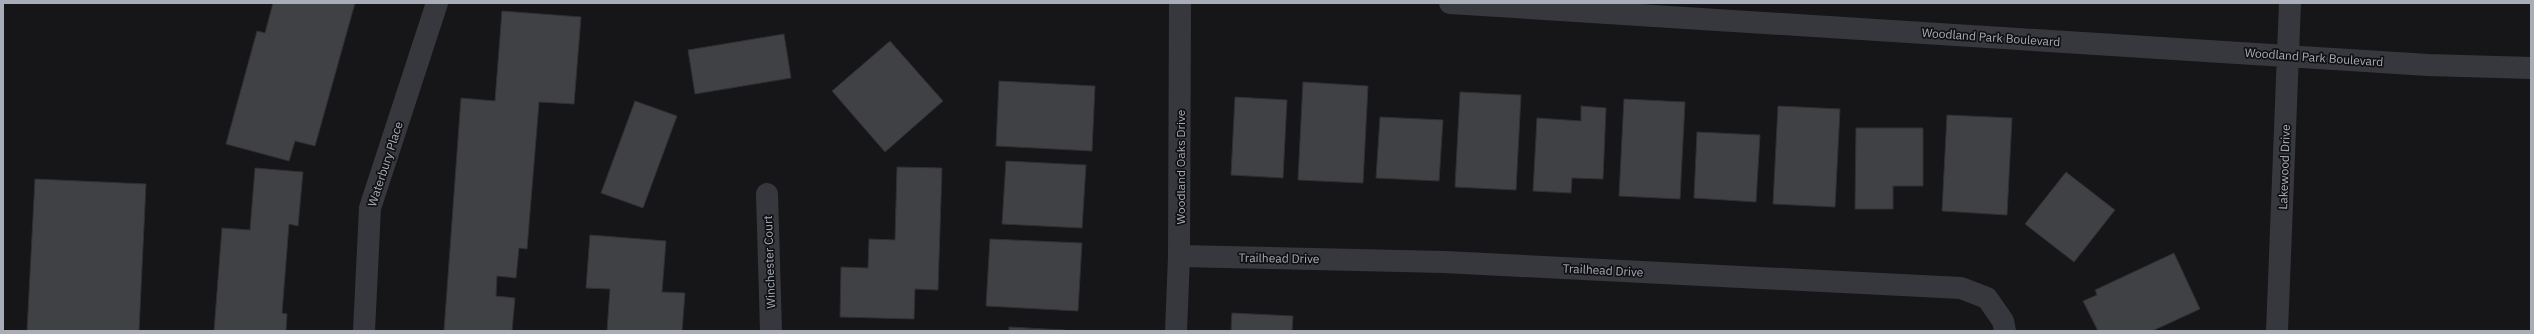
<svg xmlns="http://www.w3.org/2000/svg" width="2534" height="334" font-family="'IBM Plex Sans',sans-serif">
  <rect width="100%" height="100%" fill="#161618"/>
  <path fill="#404145" stroke="#303034" d="M273,3h82l-40,143 -20,-5 -6,20 -63,-17 31,-113 8,2z
    M502,11l79,6 -7,87 -35,-2 -12,147 -8,-1 -3,30 -19,-2 -1,20 19,2 -3,33h-68l17,-233 34,3z
    M784,34l7,44 -96,16 -7,-44z
    M890,41l53,60 -58,51 -53,-61z
    M999,81l96,5 -3,65 -96,-5z
    M1303,82l65,4 -5,97 -65,-3z
    M1460,92l61,3 -5,95 -61,-3z
    M1235,97l52,3 -4,78 -52,-3z
    M1624,99l61,3 -5,97 -61,-3z
    M635,101l42,15 -34,92 -42,-15z
    M1581,106l25,2 -3,71 -31,-1 -1,15 -38,-2 4,-73 44,3z
    M1778,106l62,3 -5,98 -62,-3z
    M1947,115l65,3 -5,97 -65,-4z
    M1380,117l63,3 -4,61 -63,-3z
    M1856,128h67v58h-30v23h-38z
    M1697,132l63,3 -4,67 -62,-4z
    M1006,161l80,4 -4,63 -80,-4z
    M897,167l45,1 -4,122 -23,-1 -1,30 -74,-2 1,-50 27,1 1,-29 26,1z
    M255,168l48,4 -5,54 -9,-2 -7,89 5,1 -1,17h-72l8,-103 28,2z
    M2066,172l49,38 -41,52 -49,-38z
    M35,179l111,5 -7,147h-112z
    M590,235l76,6 -4,51 23,1 -3,38h-75l3,-42 -24,-1z
    M990,239l92,4 -4,68 -92,-5z
    M2174,253l26,56 -48,22h-54l-15,-30 14,-6 -2,-5z
    M1232,313l61,3 -1,15h-61z
    M1009,327l56,3v1h-56z"/>
  <g fill="none" stroke-linecap="round" stroke-linejoin="round">
    <path stroke="#37383d" stroke-width="22" d="M1450,3l978,62 103,3
      M767,194l4,137
      M1179,256l265,6 517,26 26,10 16,23 2,10
      M364,331l6,-123 67,-205
      M1176,331l3,-75 1,-253
      M2277,331l13,-328"/>
  </g>
  <g text-anchor="middle" dominant-baseline="central" stroke-width="3.5" stroke-linejoin="round" paint-order="stroke">
    <g font-size="12" fill="#a8adb8" stroke="#111113">
      <text transform="translate(1991 37) rotate(4)">Woodland Park Boulevard</text>
      <text transform="translate(2314 57) rotate(4)">Woodland Park Boulevard</text>
      <text transform="translate(385 164) rotate(-72)">Waterbury Place</text>
      <text transform="translate(1180 167) rotate(-90)">Woodland Oaks Drive</text>
      <text transform="translate(2284 167) rotate(-88)">Lakewood Drive</text>
      <text transform="translate(1279 258) rotate(1)">Trailhead Drive</text>
      <text transform="translate(769 262) rotate(-92)">Winchester Court</text>
      <text transform="translate(1603 270) rotate(3)">Trailhead Drive</text>
    </g>
  </g>
  <rect width="2534" height="334" fill="none" stroke="#a8adb8" stroke-width="8"/>
</svg>
